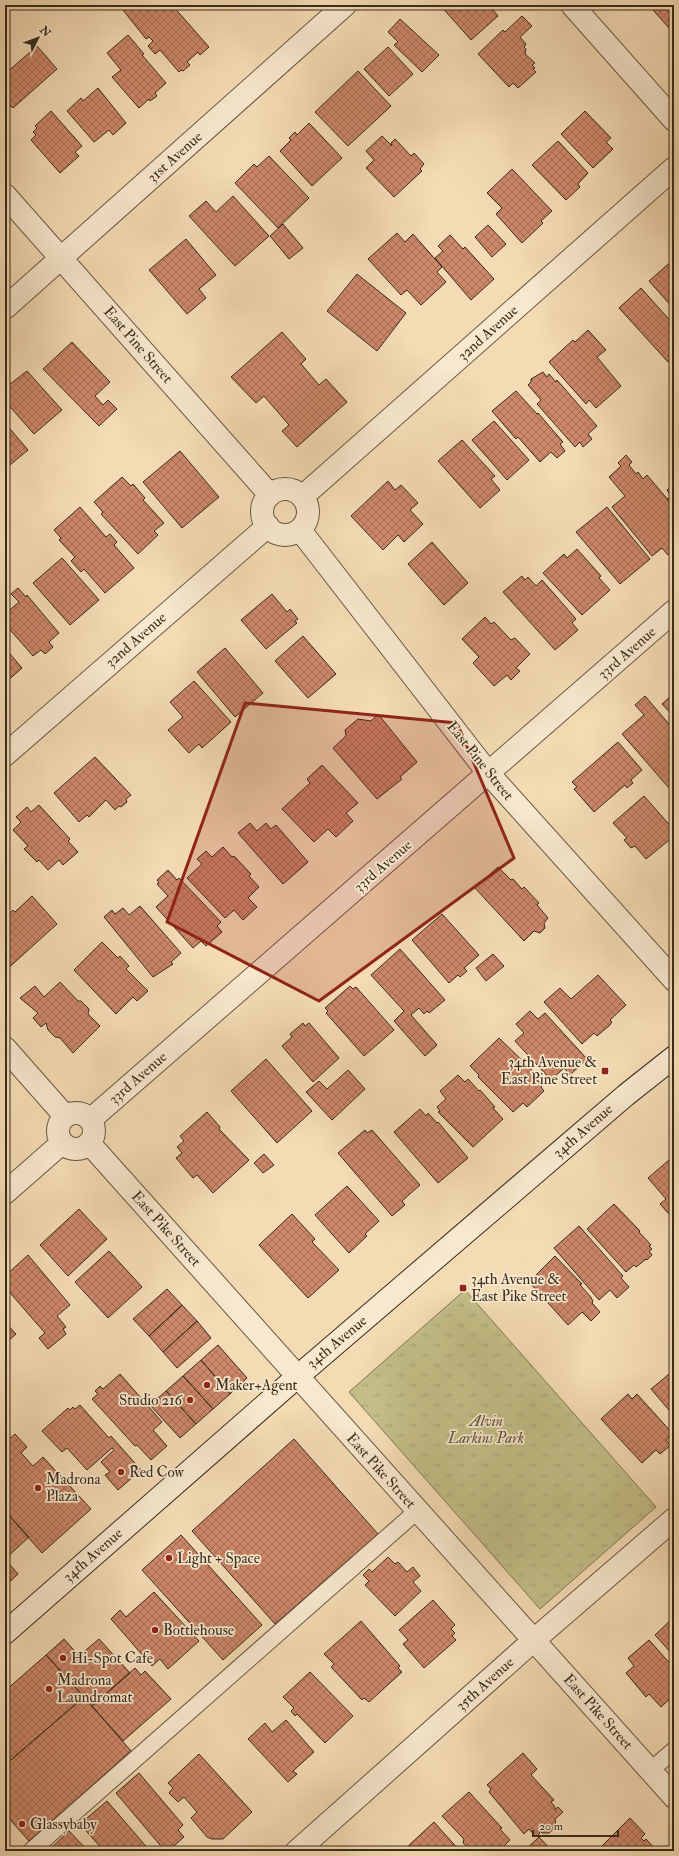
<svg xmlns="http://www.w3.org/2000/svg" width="679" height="1856" font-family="'IM FELL Double Pica',serif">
  <defs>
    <pattern id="park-tufts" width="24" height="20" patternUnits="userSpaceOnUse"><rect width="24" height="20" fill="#c3be87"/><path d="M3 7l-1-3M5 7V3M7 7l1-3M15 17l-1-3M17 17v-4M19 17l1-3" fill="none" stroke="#a8a374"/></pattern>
    <pattern id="building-cross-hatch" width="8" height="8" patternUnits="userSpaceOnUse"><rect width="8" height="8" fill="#cd8769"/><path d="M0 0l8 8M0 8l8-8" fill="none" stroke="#a76f56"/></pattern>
  </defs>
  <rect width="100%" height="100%" fill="#f4dbb4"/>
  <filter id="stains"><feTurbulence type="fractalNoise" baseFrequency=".005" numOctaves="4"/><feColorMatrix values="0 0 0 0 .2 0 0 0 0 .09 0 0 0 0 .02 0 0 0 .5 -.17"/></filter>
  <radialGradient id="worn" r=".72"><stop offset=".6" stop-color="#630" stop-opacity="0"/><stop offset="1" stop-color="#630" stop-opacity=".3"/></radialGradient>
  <path fill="url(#park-tufts)" stroke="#7e7451" d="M465,1290l191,217 -116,102 -191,-217z"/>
  <path fill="url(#building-cross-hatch)" stroke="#392b1b" d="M129,5h43l37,42 -9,8 -2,-3 -11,10 3,3 -7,6 -2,-1 -2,2 -19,-22 -5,4 -7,-8 5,-5 -4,-4 -3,2 -23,-29z
    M440,5h49l9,11 -27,24z
    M658,5h16v22l-2,-2 -3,3 -16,-18z
    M522,16l10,10 -12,11 6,7 -2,3 2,2 -1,5 10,9 -3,2 3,3 -2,1 3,3 -18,16 -5,-5 -4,4 -31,-33 25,-24 2,2z
    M400,19l39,36 -17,17 -28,-27 4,-3 -10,-10z
    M128,35l16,19 -2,1 24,28 -11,10 2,3 -7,5 -1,-2 -10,9 -27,-31 9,-7 -14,-17z
    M37,46l20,23 -44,39 -2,-2 -3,2 -3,-3v-31z
    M388,47l25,27 -24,22 -25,-27z
    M358,71l33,35 -43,40 -33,-34z
    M98,88l28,35 -13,12 -4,-5 -15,12 -27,-31 14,-13 2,3z
    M51,111l31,35 -7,6 4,4 -19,17 -29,-33 5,-5 -3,-3 4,-4 -2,-2z
    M585,111l26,27 -5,4 7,7 -20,19 -32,-34z
    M309,123l33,35 -30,28 -32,-35 11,-11 -2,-2 6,-6 2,3z
    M382,136l10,10 -1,-3 4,-4 16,17 3,-3 10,11 -4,5 2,2 -28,26 -28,-29 8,-8 -8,-9z
    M558,141l30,32 -10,11 2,3 -14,13 -34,-35z
    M269,156l40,42 -31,30 -43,-45 19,-19 3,3z
    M512,169l40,42 -11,10 2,2 -21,20 -26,-29 6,-6 -15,-15z
    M233,196l36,40 -34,30 -46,-50 17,-15 10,11z
    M283,224l20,24 -14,11 -19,-23z
    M488,225l18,19 -14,13 -17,-20z
    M397,233l8,9 8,-8 29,33 -5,5 9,10 -25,23 -14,-15 -6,5 -33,-36z
    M450,235l13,14 2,-2 29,32 -23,21 -36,-42 8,-7 -5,-5z
    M186,239l30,36 -17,14 7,9 -19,16 -38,-44z
    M674,259v50l-25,-28z
    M357,274l49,39 -29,38 -50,-40z
    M641,288l33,37v31l-6,6 -49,-54z
    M588,330l18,20 -9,7 24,29 -25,22 -7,-8 -3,4 -37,-42 24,-22 2,2z
    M282,332l24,27 -5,5 18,21 7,-6 21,23 -50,45 -15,-16 7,-6 -25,-29 -8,7 -25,-26z
    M72,342l38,40 -15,14 8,9 5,-5 9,9 -18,17 -56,-57z
    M27,371l35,39 -28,24 -29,-33v-13z
    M543,372l4,5 2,-3 7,8 1,-2 40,46 -9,8 4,5 -9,8 -3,-5 -5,5 -38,-43 4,-4 -13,-15 3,-3v-3z
    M516,391l21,23 1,-1 25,29 -3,2 5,7 -8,7 -6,-6 -11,10 -22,-25 -2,2 -24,-28z
    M494,421l35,39 -22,20 -35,-40z
    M5,423l23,27 -23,19z
    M462,440l33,36 -4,3 9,11 -20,18 -42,-47z
    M180,451l39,46 -37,31 -39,-46z
    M626,455l6,7 -3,3 7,9 2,-2 5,7 4,-4 27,32 -3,2 3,4v37l-6,5 -6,-7 -10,8 -40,-49 13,-11 -16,-19 12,-11 -3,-3z
    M122,477l9,9 2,-2 12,14 -2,2 21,23 -10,8 4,4 -20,19 -37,-40 2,-2 -9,-10z
    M674,478v29l-7,-8 4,-3 -4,-6 7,-6 -3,-3z
    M388,481l7,9 6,-5 17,18 -8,7 13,14 -19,18 -6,-7 -15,15 -32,-34z
    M80,507l26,30 4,-3 7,8 -3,3 20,23 -29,25 -21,-24 -3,3 -10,-11 4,-4 -16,-17 2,-2 -7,-8z
    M607,507l43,52 -30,25 -44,-52z
    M432,542l36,41 -24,22 -36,-41z
    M577,549l24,27 -2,2 11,12 -28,25 -39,-42 21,-19 3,4z
    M62,558l37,42 -29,25 -37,-42z
    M522,576l3,4 3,-3 8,9 6,-6 34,39 -4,4 6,7 -23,20 -52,-58z
    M18,588l8,9 1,-2 32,38 -10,9 4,5 -8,7 -4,-4 -8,6 -28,-32v-10l14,-12 -8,-8z
    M272,594l15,18 3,-3 8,10 -3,2 2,2 -31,26 -25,-29z
    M485,617l6,7 3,-2 17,18 4,-2 15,16 -14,14 4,3 -9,9 -4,-5 -13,11 -21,-23 6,-6 -17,-18z
    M303,636l33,38 -28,24 -33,-37z
    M5,648l17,20 -17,15z
    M225,648l38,45 -28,24 -38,-45z
    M194,681l37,41 -29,26 -3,-4 -10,9 -21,-23 15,-13 -13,-15z
    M674,693v24l-12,-13z
    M645,696l29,34v54l-5,4 -47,-54 22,-19 -9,-10z
    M378,714l39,48 -17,15 2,2 -25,20 -44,-51 13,-12 -1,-6 13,-11 13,2z
    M618,742l24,28 -11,10 2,3 -6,5 -2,-3 -31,27 -20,-23 3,-2 -5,-5z
    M95,757l36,38 -5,4 1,3 -6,5 -2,-1 -4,4 -9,-10 -17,17 -2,-2 -8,7 -25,-29z
    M322,765l36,38 -12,10 7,8 -17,16 -8,-8 -14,13 -32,-33 28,-26 -3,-4z
    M644,796l30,34v6l-28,23 -11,-13 -4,2 -7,-8 3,-2 -14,-15z
    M39,805l31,34 -2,2 10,11 -15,13 -4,-5 -11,10 -9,-10 -2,2 -13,-13 4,-3 -15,-16 8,-8 -5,-5 11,-10 4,5z
    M250,823l7,8 9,-8 5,6 5,-4 32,37 -25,22 -45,-51z
    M223,847l9,10 2,-1 17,18 -2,2 10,11 -11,11 9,9 -14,13 -9,-10 -9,8 -38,-40 15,-14 -5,-5 9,-8 6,6z
    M498,867l13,13 2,-1 9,10 2,-2 15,16 -2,2 11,13 -4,5 1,5 -5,5 -6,-2 -10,10 -49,-53z
    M168,870l9,10 2,-2 42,44 -4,4 5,6 -16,14 -5,-5 -8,7 -37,-41 12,-11 -11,-12 2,-1 -2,-3z
    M32,896l25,28 -52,47v-53l8,-8 2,2z
    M140,906l41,47 -10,9 2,2 -20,13 -49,-60 8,-7 3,4 8,-6 6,7z
    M442,914l37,41 -15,13 3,3 -7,6 -2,-2 -9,8 -37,-43z
    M102,942l16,16 2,-2 9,10 -3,3 22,22 -11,10 -4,-4 -17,17 -42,-44z
    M400,949l45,51 -16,13 -2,-2 -3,3 -5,-6 -8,7 26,30 -12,11 -31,-35 10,-10 -33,-36z
    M493,954l11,12 -18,15 -10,-13z
    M598,975l28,30 -16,15 2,2 -2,3 -13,11 -3,-3 -12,11 -38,-42 16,-14 11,11z
    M60,982l18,19h3l8,8 -1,5 12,12 -27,27 -13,-15 -5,-1 -7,-7 -2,-7 -5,4 -8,-9 5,-5 -18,-15 15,-12 9,11z
    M350,986l3,3 3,-2 38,43 -30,26 -38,-43 2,-2 -3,-3z
    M530,1011l8,8 7,-6 42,46 -17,16 -6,-7 -13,12 -36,-39 9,-8 -8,-9z
    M303,1023l2,3 4,-3 30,35 -26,24 -31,-36 10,-9 -2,-3z
    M499,1038l34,33 -2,2 11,12 -1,2 3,4 -17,16 -4,-4 -10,9 -35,-35 1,-2 -9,-9z
    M266,1059l46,52 -35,32 -46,-52z
    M348,1070l17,19 -33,31 -26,-28 13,-11 8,8z
    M458,1075l7,7 3,-3 11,12 1,-1 15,17 -2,1 10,11 -30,28 -35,-35 2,-1 -3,-4 9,-8 -6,-8z
    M420,1109l6,7 2,-3 9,10 1,-1 30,36 -30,25 -44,-51z
    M207,1112l13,15 -1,2 30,31 -36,33 -16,-18 -4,3 -17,-20 6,-5 -5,-6 7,-6 -4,-5z
    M365,1130l2,3 5,-3 48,55 -18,16 3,4 -13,11 -54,-63z
    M264,1154l10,11 -11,8 -9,-10z
    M669,1160l5,6v48l-2,-3 -3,3 -9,-10 6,-5 -18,-21z
    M347,1186l32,35 -14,13 2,2 -18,17 -34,-38z
    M614,1204l26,27 -1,1 12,13 -2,1 3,3 -3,2 3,4 -5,5 -1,-1 -10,8 -2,-2 -8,7 -39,-43z
    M79,1209l28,30 -39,37 -28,-31z
    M292,1214l23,25 -3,3 27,28 -31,28 -49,-53z
    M579,1226l44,50 -2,2 8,9 -12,11 -7,-8 -11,10 -45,-52z
    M109,1251l33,36 -34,31 -33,-36z
    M28,1255l42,50 -13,11 9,11 -3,2 3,5 -18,15 -9,-11 6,-5 -40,-46v-11z
    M555,1256l27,28 -2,1 10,11 3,5 -1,2 8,9 -9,9 -9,-9 -14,13 -39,-43z
    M167,1289l15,16 -33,31 -16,-17z
    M182,1305l15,16 -34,31 -14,-16z
    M197,1321l14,17 -34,30 -14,-16z
    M5,1322l11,12 -11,10z
    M218,1345l29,33 -17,16 -29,-34z
    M201,1360l29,34 -17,15 -30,-33z
    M674,1370v46l-23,-27z
    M120,1374l42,48 -9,8 14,16 -16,14 -14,-15 -2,1 -43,-47 6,-5 -3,-3 5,-5 3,3z
    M183,1376l30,33 -17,15 -30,-33z
    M166,1391l30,33 -16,14 -30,-33z
    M628,1394l4,5 5,-5 36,40 -7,6 5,5 -11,9 -4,-4 -14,13 -41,-44z
    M80,1405l29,33 2,-2 30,34 -23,20 -13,-15 5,-3 -9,-10 13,-12 -2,-2 -25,22 -20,-22 -5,4 -20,-21 26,-23 2,2 3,-3 2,2z
    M15,1434l12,13 -6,6 12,13 10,-9 48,52 -49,44 -37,-42v-68z
    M294,1439l84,95 -103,90 -83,-93z
    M5,1511l24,26 -24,22z
    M181,1535l81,90 -39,35 -81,-90z
    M388,1557l7,7 3,-2 9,10 6,-5 7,9 -7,6 8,9 -26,25 -30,-31 4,-4 -6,-6 6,-6 3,3z
    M5,1559l13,15 -13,12z
    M154,1592l45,49 -31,28 -8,-10 -8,7 -41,-47 9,-9 6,7z
    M433,1600l22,25 -4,4 4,4 -3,3 4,4 -32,28 -21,-24 5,-4 -9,-10z
    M674,1617v39l-19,-21z
    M361,1621l39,45 -2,2 4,4 -33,30 -5,-4 -2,2 -31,-33 3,-3 -10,-10z
    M64,1639l15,17 20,-17 31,34 -38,33 -46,-51z
    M649,1640l25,28v27l-13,12 -12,-13 -3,3 -20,-24 8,-7 -6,-8z
    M46,1655l38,42 -79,68v-74z
    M135,1668l6,7 4,-4 26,28 -48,42 -31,-35z
    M310,1672l43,44 -28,27 -28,-29 -2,2 -4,-5 3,-3 -11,-11z
    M84,1697l47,54 -102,90 -24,-27v-49z
    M286,1720l28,32 -21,19 4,3 -9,8 -40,-43 17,-16 7,9z
    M523,1753l14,16 -6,6 23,25 -3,2 4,5v3l3,-3 5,5 -8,7 1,8 -7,6h-7l-3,-4 -1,1 2,3 -4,4 -7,-8 -5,5 -35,-42 2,-3 -4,-4z
    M199,1754l53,58 -29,27h-11l-5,-2 -16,-19 6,-6 -13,-15 -6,5 -9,-9 4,-5 -5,-5z
    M139,1773l44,52 -5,5 6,7 -16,14h-3l-49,-58z
    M469,1792l33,36 -2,1 10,11 -11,11h-25l-5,-3 -6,-5 1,-4 -22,-23z
    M107,1801l43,50h-46l-24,-27z
    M630,1818l15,16 -4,4 3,3 2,-2 11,12h-60z
    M434,1822l26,29h-49l-4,-4z
    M69,1831l19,20h-40z
    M539,1837l13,14h-28z"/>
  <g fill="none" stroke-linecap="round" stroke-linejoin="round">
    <defs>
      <path id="lane" d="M651,1770l23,-20
        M31,1851l386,-340"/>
      <path id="street" d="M572,5l102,115
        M5,195l265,300
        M5,308l340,-303
        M262 512a23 23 0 1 1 46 0a23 23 0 1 1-46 0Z
        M302,497l372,-329
        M300,530l189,244 185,206
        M5,755l263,-229
        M5,1048l60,68
        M58 1131a18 18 0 1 1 36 0a18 18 0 1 1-36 0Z
        M90,1120l584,-509
        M89,1143l585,654
        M5,1193l57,-50
        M297,1851l237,-211 140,-121"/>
      <path id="secondary" d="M5,1633l292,-256 329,-282 48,-38"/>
    </defs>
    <use href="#lane" stroke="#685741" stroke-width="18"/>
    <use href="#street" stroke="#685741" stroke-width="24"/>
    <use href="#secondary" stroke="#392b1b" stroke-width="24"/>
    <use href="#lane" stroke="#f8e8ce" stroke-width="16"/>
    <use href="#street" stroke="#f8e8ce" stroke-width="22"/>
    <use href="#secondary" stroke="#f8e8ce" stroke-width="22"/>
  </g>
  <path fill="#8f2418" fill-opacity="0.2" stroke="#8f2418" stroke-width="3" stroke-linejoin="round" d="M245,703l212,20 57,135 -195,143 -152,-79z"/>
  <g fill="#8f2418" stroke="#f8e8ce" stroke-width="1.5">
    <rect x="601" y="1067" width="8" height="8" rx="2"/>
    <rect x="459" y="1284" width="8" height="8" rx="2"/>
    <circle cx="207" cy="1385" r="4"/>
    <circle cx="190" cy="1400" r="4"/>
    <circle cx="121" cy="1472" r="4"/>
    <circle cx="38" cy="1488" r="4"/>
    <circle cx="169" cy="1558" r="4"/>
    <circle cx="155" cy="1630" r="4"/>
    <circle cx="63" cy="1658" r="4"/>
    <circle cx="49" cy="1689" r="4"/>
    <circle cx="22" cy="1824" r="4"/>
  </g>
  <g text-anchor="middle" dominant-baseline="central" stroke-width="3.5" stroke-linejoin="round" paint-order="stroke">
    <g font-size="15" fill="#392b1b" stroke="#f8e8ce">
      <text transform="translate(175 157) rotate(-42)">31st Avenue</text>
      <text transform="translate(488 333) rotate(-42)">32nd Avenue</text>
      <text transform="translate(138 345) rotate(49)">East Pine Street</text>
      <text transform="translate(136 640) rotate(-41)">32nd Avenue</text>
      <text transform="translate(627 653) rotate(-41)">33rd Avenue</text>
      <text transform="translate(480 761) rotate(51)">East Pine Street</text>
      <text transform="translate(383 866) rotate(-41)">33rd Avenue</text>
      <text transform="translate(138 1078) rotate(-41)">33rd Avenue</text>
      <text transform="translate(583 1131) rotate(-41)">34th Avenue</text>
      <text transform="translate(166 1229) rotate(48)">East Pike Street</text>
      <text transform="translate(337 1342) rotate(-40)">34th Avenue</text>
      <text transform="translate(381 1471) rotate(48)">East Pike Street</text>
      <text transform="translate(93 1555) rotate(-41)">34th Avenue</text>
      <text transform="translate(485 1684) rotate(-42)">35th Avenue</text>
      <text transform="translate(598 1712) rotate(48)">East Pike Street</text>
    </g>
    <g font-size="15" fill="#392b1b" stroke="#f8e8ce" text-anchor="start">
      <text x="597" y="1062" text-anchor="end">34th Avenue &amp;<tspan x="597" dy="17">East Pine Street</tspan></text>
      <text x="471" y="1279">34th Avenue &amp;<tspan x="471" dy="17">East Pike Street</tspan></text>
      <text x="215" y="1385">Maker+Agent</text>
      <text x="182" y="1400" text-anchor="end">Studio 216</text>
      <text x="129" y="1472">Red Cow</text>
      <text x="46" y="1479">Madrona<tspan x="46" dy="17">Plaza</tspan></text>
      <text x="177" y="1558">Light + Space</text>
      <text x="163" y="1630">Bottlehouse</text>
      <text x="71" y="1658">Hi-Spot Cafe</text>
      <text x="57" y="1680">Madrona<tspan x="57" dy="17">Laundromat</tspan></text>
      <text x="30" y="1824">Glassybaby</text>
    </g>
    <g font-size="15" font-style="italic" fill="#5c5036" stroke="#f8e8ce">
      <text x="486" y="1421">Alvin<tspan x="486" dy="17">Larkins Park</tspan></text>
    </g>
  </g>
  <rect width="679" height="1856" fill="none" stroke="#f4dbb4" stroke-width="20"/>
  <rect x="6" y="6" width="667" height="1844" fill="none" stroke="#392b1b" stroke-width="2"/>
  <rect x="10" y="10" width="659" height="1836" fill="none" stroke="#392b1b"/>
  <g transform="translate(38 38) rotate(48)" stroke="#f8e8ce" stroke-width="3" paint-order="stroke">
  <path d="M0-3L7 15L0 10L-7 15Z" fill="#392b1b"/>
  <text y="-6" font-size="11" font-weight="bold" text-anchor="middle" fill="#392b1b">N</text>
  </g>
  <path d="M533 1830v6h85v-6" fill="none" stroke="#392b1b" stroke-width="2"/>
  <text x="539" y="1830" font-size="12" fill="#392b1b" stroke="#f8e8ce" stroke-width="3" paint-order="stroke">20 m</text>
  <rect width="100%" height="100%" filter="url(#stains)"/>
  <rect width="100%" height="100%" fill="url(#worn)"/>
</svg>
